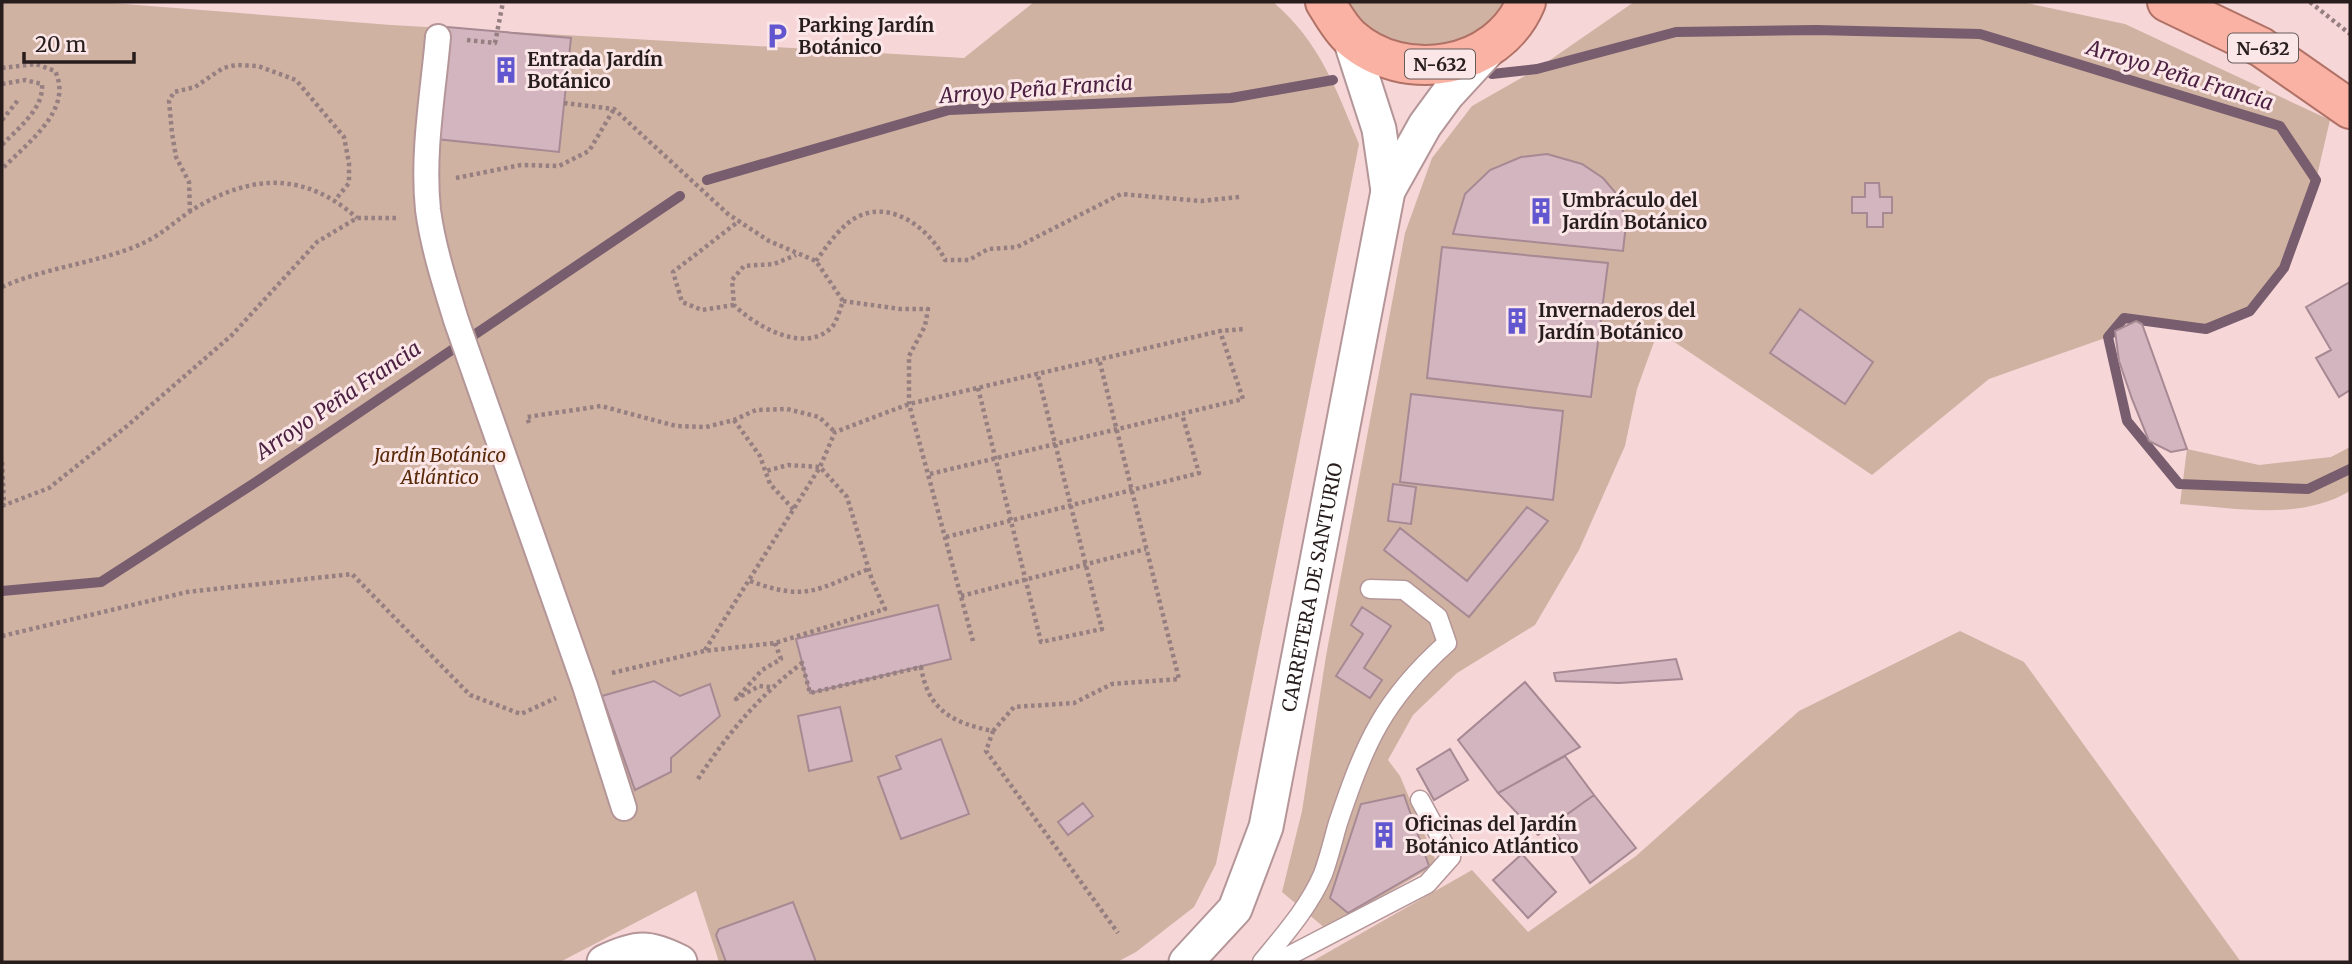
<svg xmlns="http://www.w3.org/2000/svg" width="2352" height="964" font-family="Merriweather,serif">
  <rect width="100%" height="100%" fill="#f7d6d8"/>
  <path fill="#d0b2a2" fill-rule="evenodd" d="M2,2h97l292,23 573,33 70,-56h239c47,40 63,87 86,142l-143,720 -22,43 -58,45 -19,10h-398l-23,-71 -136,71h-558zM840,707l11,54 -41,9 -11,-54zM941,739l28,75 -68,25 -22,-62 22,-8 -4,-12z
    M1325,2h201l-5,13 -105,51z
    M1634,2h388l103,22 205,96 -14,60 -32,88 -34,43 -44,18 -82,-11 -16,19 -119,42 -117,96 -214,-144 -21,58 -12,57 -46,104 -44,75 -78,48 -44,42 -25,45 12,16 37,88 -111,65 -44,-37 20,-81 24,-155 79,-423 27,-75 40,-52 65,-37z
    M2350,447v44c-50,30 -114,17 -170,13l7,-55 72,16 72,-8z
    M1960,631l64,31 217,300h-930l161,-92 56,62 108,-76 163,-145z"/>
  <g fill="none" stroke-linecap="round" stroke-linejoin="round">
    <path stroke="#775d6d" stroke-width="10" d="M1492,74l45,-5 139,-37 140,-2 164,4 300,92 36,54 -32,88 -34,43 -44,18 -82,-11 -16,19 19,84 52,63 129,5 42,-20
      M707,180l242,-70 282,-12 102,-18
      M2,591l99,-9 158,-102 421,-284"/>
  </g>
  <path fill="#d2b5bf" stroke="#a68993" stroke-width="2" d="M447,27l124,11 -12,114 -123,-13z
    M1547,154l35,10 21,14 17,20 6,26 -3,27 -170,-17 12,-40 25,-24 31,-13z
    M1865,183h14l1,14h12v16h-9v14h-16v-14h-15v-16h13z
    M1442,247l166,16 -17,134 -164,-19z
    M2350,282v108l-11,7 -23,-39 15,-8 -25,-43z
    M1800,309l73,53 -28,42 -75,-51z
    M2136,321l6,3 45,125 -16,3 -22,-11 -17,-42 -13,-38 -4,-30z
    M1411,394l152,17 -10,89 -153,-18z
    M1393,484l23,3 -5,37 -23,-3z
    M1527,507l21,14 -79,96 -85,-67 16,-22 67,53z
    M938,605l13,54 -141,34 -14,-54z
    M1362,607l29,19 -27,42 18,12 -12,18 -34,-22 27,-42 -12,-9z
    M1676,659l6,20 -63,4 -63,-2 -2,-8z
    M654,681l26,15 30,-12 10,32 -49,42v14l-36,18 -33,-94z
    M1525,682l55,65 -82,46 -40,-53z
    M840,707l12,54 -43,10 -11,-55z
    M941,739l28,75 -68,25 -23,-62 23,-8 -5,-13z
    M1450,749l18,31 -34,20 -17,-31z
    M1565,756l29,39 -56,40 -40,-42z
    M1404,795l25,71 -81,47 -18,-15 31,-94z
    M1594,795l42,53 -46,35 -39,-57z
    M1083,803l10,13 -25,19 -10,-13z
    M1522,854l34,38 -28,26 -35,-38z
    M793,902l23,60h-90l-10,-27 3,-6z"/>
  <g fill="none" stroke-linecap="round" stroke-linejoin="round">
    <defs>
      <path id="service" d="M1262,962c22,-27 47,-55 61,-88 6,-16 10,-34 15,-51 27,-80 45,-123 109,-180l-9,-26 -34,-27 -34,-1
        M1277,962l150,-78 24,-27 -31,-57"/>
      <path id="pedestrian" d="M438,37c-5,57 -16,116 -10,173 5,37 17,74 28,110l129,366 39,122"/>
      <g id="minor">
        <path d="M1349,36l30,93 9,62"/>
        <path d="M604,962c33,-16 45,-16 76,0"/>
        <path id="s1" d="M1186,962l49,-53 31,-82 122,-636 37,-66 22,-30 46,-50"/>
      </g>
      <path id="trunk" d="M1325,2c7,11 15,26 25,35 53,48 148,33 176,-35
        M2167,2l94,45 89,62"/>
    </defs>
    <use href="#service" stroke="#b49698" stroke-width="21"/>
    <use href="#pedestrian" stroke="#b49698" stroke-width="28"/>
    <use href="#minor" stroke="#b49698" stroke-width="37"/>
    <use href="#trunk" stroke="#b07266" stroke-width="42"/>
    <path stroke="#967f80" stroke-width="4.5" stroke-dasharray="3.5 3.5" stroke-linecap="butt" d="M2310,2l40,32
      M467,40l28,3 8,-41
      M2,68l34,-4 19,7c19,39 -28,72 -53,98
      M2,84l23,-4 17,4c2,25 -24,44 -40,61
      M564,103l50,6 114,105 41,27 47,20 27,40c-3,8 -6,20 -11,26 -27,28 -77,-1 -98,-22l-2,-25 12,-14 30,-2 22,-9
      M2,120l17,-21
      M456,178l65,-13 38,1 30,-15 25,-42
      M190,212l-1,-30 -13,-25 -4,-24 -3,-32 5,-9 21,-5 28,-19 13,-3 22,1 38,14 48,57 5,26v20l-13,16
      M816,261c11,-15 24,-35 41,-44 35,-18 74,13 88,43h24l19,-11 29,-2 104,-53 80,7 38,-4
      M2,287c42,-19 89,-23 132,-40 26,-10 37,-23 58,-37 59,-36 112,-39 165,8
      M843,301l57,8h28l-3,17 -16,30v48l64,237
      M734,305l-32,5 -20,-8 -9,-30 66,-51
      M978,388l63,254 61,-13 -65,-257
      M734,420l26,36 10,28 24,26
      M529,423l-2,-6 74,-11 75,20 30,1 28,-7 22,-10 31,-1 32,8 16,15
      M2,462l2,43
      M930,474l313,-75 -23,-68
      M2,506l47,-18 78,-62 105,-91 85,-93 40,-24h41
      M946,537l253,-64 -17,-59
      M750,581c57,21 67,8 119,-12
      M961,596l185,-47
      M2,636l185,-44 165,-18 118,121 51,19 35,-16
      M705,650l115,-183 15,-35 74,-28 311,-73 24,-2
      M612,673l92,-22 71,-8 110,-34 -13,-29 -25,-83 -27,-30 -32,-2 -22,6
      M770,687l-11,-1 -23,13 26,-29 19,-11 -6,-16
      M993,731l21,-24 60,-4 38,-19 67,-5 -80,-320
      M698,779c30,-46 61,-83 104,-116l8,30 111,-26c7,43 31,56 72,64l-7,20 132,182"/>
    <use href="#service" stroke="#fff" stroke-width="18"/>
    <use href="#pedestrian" stroke="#fff" stroke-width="24"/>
    <use href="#minor" stroke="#fff" stroke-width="33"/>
    <use href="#trunk" stroke="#fab2a4" stroke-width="38"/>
  </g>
  <defs>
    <symbol id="parking-bare" viewBox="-9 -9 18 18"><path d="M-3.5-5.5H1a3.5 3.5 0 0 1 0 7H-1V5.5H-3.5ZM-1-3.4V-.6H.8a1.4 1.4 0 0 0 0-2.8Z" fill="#6156cf" stroke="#fbe7e8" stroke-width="2.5" paint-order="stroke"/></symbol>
    <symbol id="building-bare" viewBox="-9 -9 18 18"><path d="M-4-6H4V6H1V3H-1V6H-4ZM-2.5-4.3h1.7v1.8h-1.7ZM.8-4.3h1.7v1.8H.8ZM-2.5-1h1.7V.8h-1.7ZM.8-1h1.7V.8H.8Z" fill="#6156cf" stroke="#fbe7e8" stroke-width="2.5" paint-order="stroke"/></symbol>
  </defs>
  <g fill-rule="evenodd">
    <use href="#parking-bare" x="758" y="17" width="38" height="38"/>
    <use href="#building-bare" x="487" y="51" width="38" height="38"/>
    <use href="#building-bare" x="1522" y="192" width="38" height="38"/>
    <use href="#building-bare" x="1498" y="302" width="38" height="38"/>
    <use href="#building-bare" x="1365" y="816" width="38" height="38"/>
  </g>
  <g text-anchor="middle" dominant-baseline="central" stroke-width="6" stroke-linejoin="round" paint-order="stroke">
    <g fill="#fbe7e8" stroke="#675a5a" stroke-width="2">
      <rect x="2228" y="33.5" width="70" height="29" rx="5"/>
      <rect x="1405" y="49.5" width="70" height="29" rx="5"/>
    </g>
    <g font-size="18" font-weight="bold" fill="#281d1d">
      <text x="2263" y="48">N-632</text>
      <text x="1440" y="64">N-632</text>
    </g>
    <g font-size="19" font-weight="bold" fill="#281d1d" stroke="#fbe7e8" text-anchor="start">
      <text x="798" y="25">Parking Jardín<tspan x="798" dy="22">Botánico</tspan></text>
      <text x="527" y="59">Entrada Jardín<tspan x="527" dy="22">Botánico</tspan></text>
      <text x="1562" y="200">Umbráculo del<tspan x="1562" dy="22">Jardín Botánico</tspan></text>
      <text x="1538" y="310">Invernaderos del<tspan x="1538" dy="22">Jardín Botánico</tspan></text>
      <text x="1405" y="824">Oficinas del Jardín<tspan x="1405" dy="22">Botánico Atlántico</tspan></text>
    </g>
    <g font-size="19" font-style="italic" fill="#592a0a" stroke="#fbe7e8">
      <text x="440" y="455">Jardín Botánico<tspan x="440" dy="22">Atlántico</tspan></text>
    </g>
    <g font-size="19" fill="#281d1d" stroke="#fbe7e8">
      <text stroke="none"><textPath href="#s1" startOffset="404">CARRETERA DE SANTURIO</textPath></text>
    </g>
    <g font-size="21" font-style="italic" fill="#4c2142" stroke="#fbe7e8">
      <text transform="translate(2180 75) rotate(17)">Arroyo Peña Francia</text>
      <text transform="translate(1036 89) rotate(-4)">Arroyo Peña Francia</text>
      <text transform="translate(338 400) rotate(-34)">Arroyo Peña Francia</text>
    </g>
  </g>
  <rect width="2352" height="964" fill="none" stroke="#281d1d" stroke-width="7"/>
  <path d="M24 52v10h110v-10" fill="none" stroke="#281d1d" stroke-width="3.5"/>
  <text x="35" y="52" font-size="21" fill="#281d1d" stroke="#fbe7e8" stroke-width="5" paint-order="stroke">20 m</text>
</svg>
